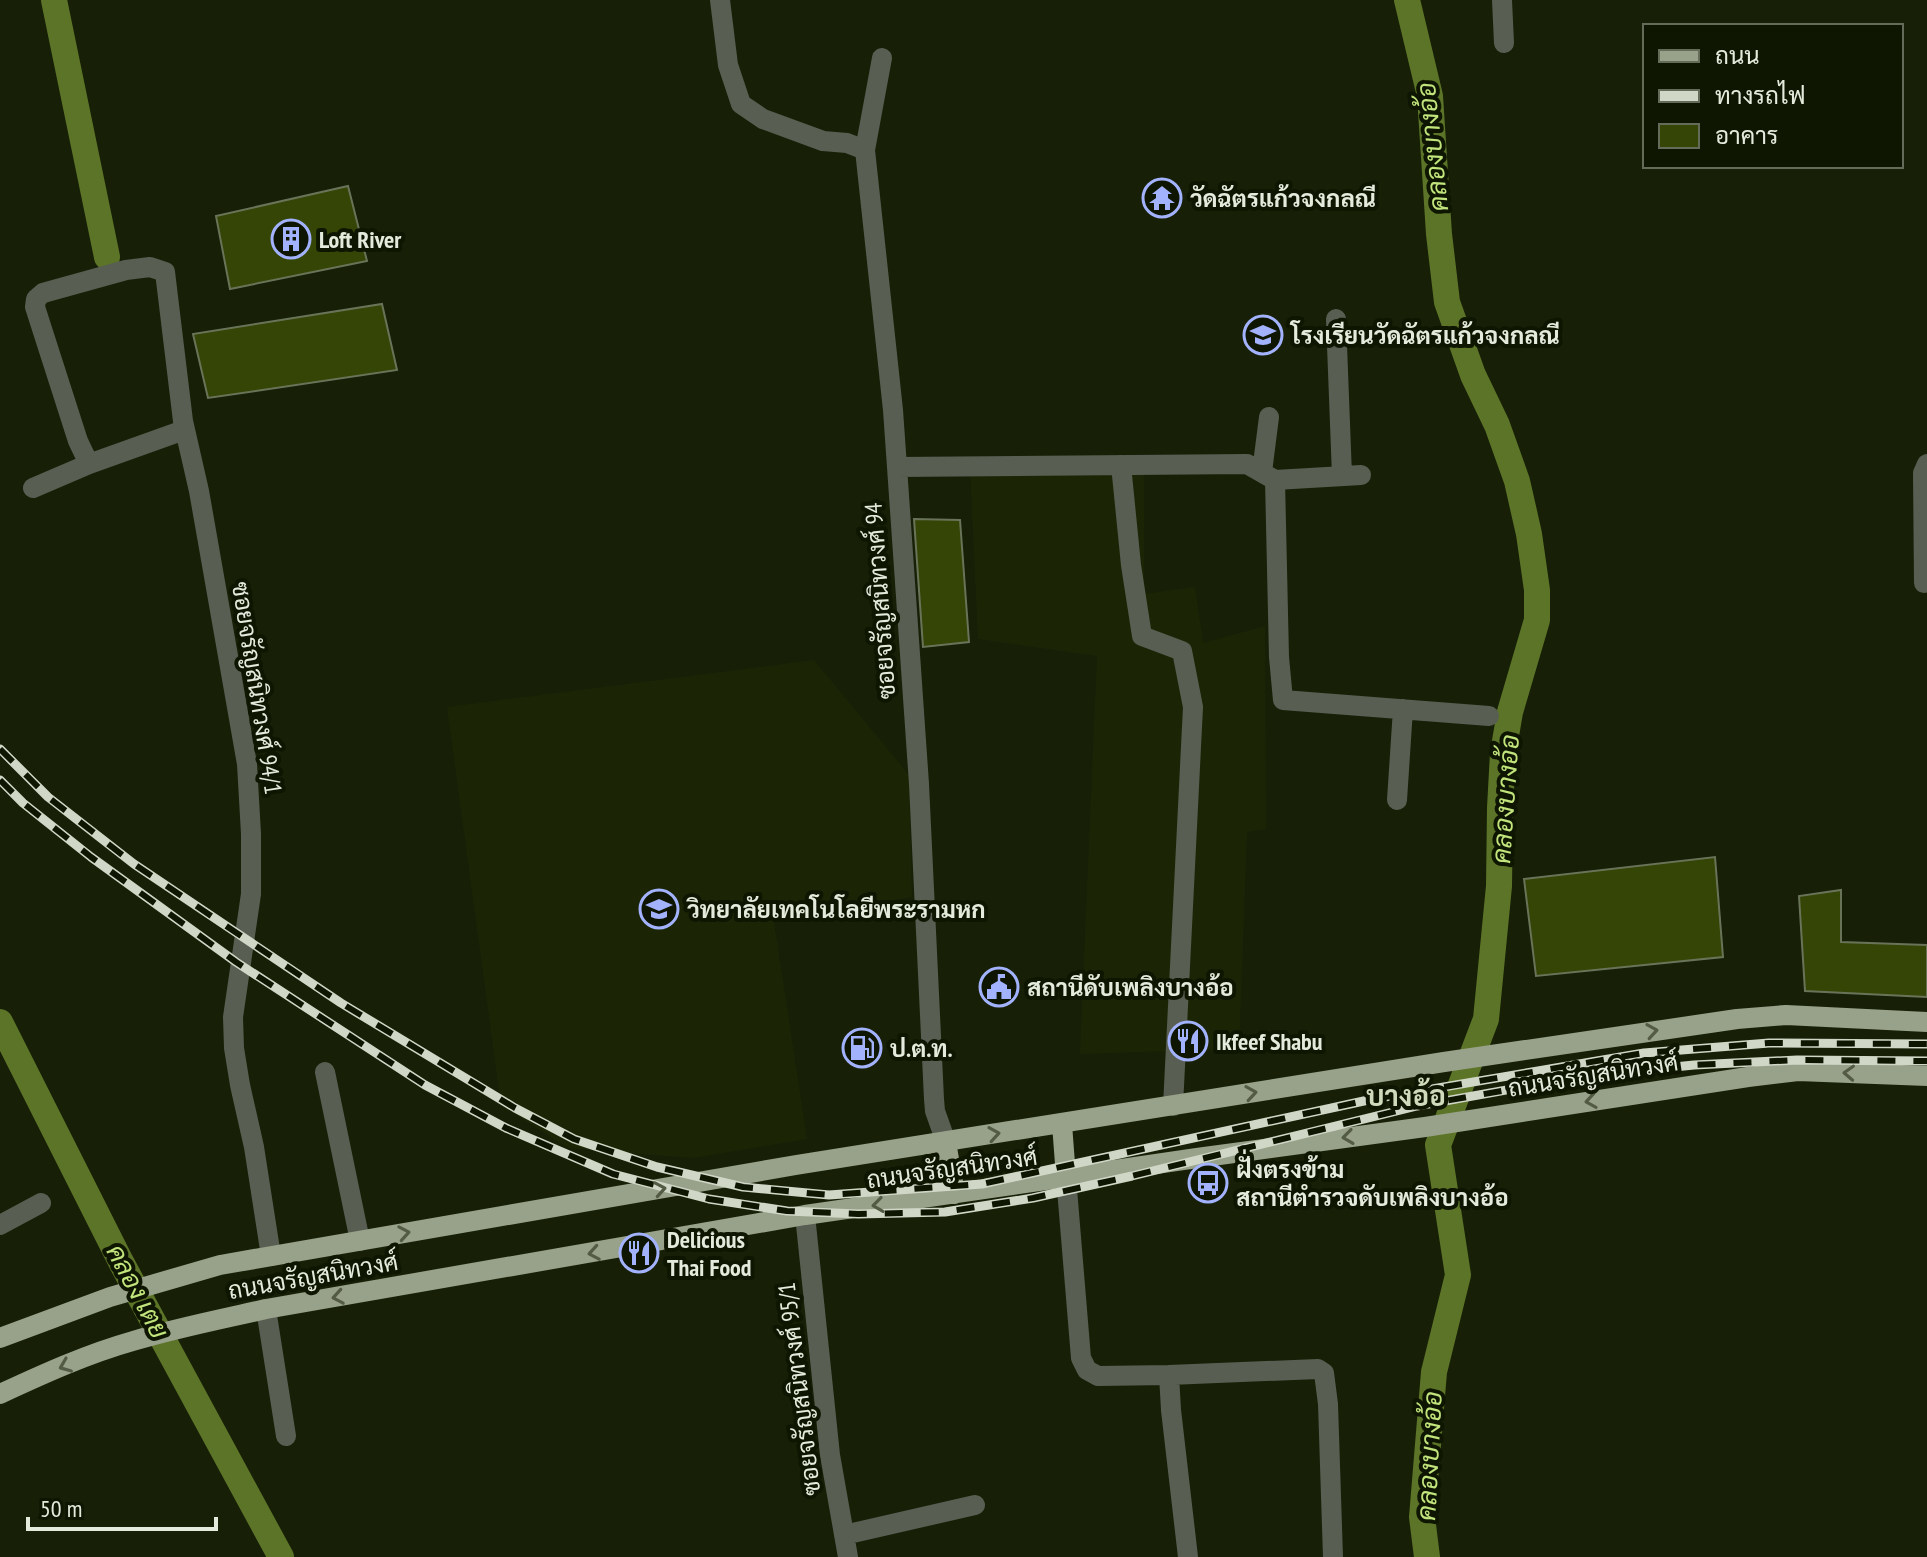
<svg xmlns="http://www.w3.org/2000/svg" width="1927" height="1557" font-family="'PT Sans Narrow',Sarabun,sans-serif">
  <rect width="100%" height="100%" fill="#171f07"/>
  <path fill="#1b2506" d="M970,467l174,1v126l51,-7 8,56 62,-17 1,203 -19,3 -8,217 -159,5 17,-398 -119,-17z
    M814,660l95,115 3,122 -138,25 33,217 -114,19 -125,-10 -67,-43 -54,-398z"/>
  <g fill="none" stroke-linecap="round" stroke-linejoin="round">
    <path stroke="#5c7427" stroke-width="26" d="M54,0l53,257
      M1407,0l23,96 9,138 8,68 26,73 24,50 20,56 12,53 8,56v30l-27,92 -7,41 -3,55 -1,78 -13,133 -48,126 20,130 -24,97 -12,145 5,40
      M0,1022l121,240 160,295"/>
  </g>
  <path fill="#344506" stroke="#697358" stroke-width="2" d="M348,186l19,75 -137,28 -14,-73z
    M382,304l15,66 -189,28 -15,-64z
    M914,519l46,1 9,122 -46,5z
    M1715,857l8,100 -187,19 -12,-97z
    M1841,890v52l86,3v52l-122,-6 -6,-95z"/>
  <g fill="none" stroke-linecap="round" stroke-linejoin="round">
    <path stroke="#595e52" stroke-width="20" d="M720,0l8,65 13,39 22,15 60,22 24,2 18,7
      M1502,0l2,43
      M882,58l-17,92 28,260 4,57 22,317 15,315 1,12 11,31
      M1336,319l6,157
      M184,430l-95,34 -11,-23 -43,-134 1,-8 7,-6 83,-23 24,-3 15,5 18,149 16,70 48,273 4,70v60l-18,123 1,31 6,37 14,62 17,109
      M1121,465l10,100 11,71 40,15 11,56 -20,399
      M897,467l350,-3 28,16 86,-5
      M1262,472l7,-55
      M1275,480l4,177 4,43 206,16
      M33,488l56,-24
      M1924,583l-1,-110 4,-9
      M1397,800l6,-91
      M325,1072l35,169
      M1066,1177l15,181 6,12 11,6 71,-1 2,35 17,147
      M805,1215l25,240 18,102
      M0,1225l41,-22
      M266,1309l20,127
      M1169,1375l149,-6 6,4 4,31 5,153
      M844,1535l131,-30"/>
    <path stroke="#98a189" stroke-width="20" d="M1062,1124l4,53
      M946,1142l9,52
      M0,1338l110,-41 110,-32 576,-100 648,-103 293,-43 49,-4 141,7
      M0,1394c43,-20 87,-40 133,-53 43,-13 89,-22 133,-32l539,-94 392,-57 228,-31 323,-50 50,-6 129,5"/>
    <defs>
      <path id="rail" d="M0,749l48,48 86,67 207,139 174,105 59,31 83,28 86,20 86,8 153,-11 391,-85 271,-46 125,-10 158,1
        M0,780l23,23 68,54 145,105 189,123 81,43 107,46 96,25 78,12 71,3 87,-2 88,-14 99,-22 285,-70 168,-30 109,-11 103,-5 130,1"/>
    </defs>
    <use href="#rail" stroke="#d0d7c7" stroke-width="9"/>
    <use href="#rail" stroke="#0e1501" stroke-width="6" stroke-dasharray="18" stroke-linecap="butt"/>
  </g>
  <defs><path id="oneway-chevron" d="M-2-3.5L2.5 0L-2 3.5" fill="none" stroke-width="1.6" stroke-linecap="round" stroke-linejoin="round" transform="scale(2)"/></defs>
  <g stroke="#535b45">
    <use href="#oneway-chevron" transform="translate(1652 1031) rotate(-9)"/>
    <use href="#oneway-chevron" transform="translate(1849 1073) rotate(-177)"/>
    <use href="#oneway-chevron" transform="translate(1251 1093) rotate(-9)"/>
    <use href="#oneway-chevron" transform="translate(1591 1101) rotate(171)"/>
    <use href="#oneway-chevron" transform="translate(994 1134) rotate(-9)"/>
    <use href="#oneway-chevron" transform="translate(1348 1137) rotate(172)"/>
    <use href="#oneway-chevron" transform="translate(660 1189) rotate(-10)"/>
    <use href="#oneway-chevron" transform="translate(878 1205) rotate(172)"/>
    <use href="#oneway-chevron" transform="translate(404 1233) rotate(-10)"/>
    <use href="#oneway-chevron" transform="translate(594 1253) rotate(170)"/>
    <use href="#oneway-chevron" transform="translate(338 1297) rotate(170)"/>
    <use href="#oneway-chevron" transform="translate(65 1366) rotate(158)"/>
  </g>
  <defs>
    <symbol id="temple-ring" viewBox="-11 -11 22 22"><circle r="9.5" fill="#0e1501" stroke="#a2b2fd" stroke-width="1.5"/><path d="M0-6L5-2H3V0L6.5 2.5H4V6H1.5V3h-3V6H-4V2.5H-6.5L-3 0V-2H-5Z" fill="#a2b2fd"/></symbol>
    <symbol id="building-ring" viewBox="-11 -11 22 22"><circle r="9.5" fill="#0e1501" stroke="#a2b2fd" stroke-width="1.5"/><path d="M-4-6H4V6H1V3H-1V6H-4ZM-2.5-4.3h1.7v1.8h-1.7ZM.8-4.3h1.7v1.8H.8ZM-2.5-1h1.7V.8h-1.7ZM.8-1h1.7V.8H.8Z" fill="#a2b2fd"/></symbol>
    <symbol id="school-ring" viewBox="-11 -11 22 22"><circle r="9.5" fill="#0e1501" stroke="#a2b2fd" stroke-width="1.5"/><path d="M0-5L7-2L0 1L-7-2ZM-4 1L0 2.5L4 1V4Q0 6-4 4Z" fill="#a2b2fd"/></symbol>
    <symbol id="university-ring" viewBox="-11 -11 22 22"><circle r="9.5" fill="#0e1501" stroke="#a2b2fd" stroke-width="1.5"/><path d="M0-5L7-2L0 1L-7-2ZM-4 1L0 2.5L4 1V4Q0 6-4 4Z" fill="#a2b2fd"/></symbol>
    <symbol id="civic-ring" viewBox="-11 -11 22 22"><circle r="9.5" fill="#0e1501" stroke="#a2b2fd" stroke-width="1.5"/><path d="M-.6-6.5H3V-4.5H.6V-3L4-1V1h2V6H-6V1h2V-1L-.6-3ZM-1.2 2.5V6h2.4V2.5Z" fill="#a2b2fd"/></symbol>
    <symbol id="restaurant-ring" viewBox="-11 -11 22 22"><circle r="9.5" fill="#0e1501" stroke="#a2b2fd" stroke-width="1.5"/><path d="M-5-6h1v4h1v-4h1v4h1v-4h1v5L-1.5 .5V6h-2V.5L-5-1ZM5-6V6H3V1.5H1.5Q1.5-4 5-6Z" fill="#a2b2fd"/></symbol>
    <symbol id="fuel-ring" viewBox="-11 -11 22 22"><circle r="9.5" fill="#0e1501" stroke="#a2b2fd" stroke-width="1.5"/><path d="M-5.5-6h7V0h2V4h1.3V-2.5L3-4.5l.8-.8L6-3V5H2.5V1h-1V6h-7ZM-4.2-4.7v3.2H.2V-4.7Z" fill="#a2b2fd"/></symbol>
    <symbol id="bus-ring" viewBox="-11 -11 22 22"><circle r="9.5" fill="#0e1501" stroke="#a2b2fd" stroke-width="1.5"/><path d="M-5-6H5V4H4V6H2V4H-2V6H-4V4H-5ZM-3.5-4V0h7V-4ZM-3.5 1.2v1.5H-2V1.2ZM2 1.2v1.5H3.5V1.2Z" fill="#a2b2fd"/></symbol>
  </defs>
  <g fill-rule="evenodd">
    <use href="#temple-ring" x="1140" y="176" width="44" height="44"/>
    <use href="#building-ring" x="269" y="217" width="44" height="44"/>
    <use href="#school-ring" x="1241" y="313" width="44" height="44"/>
    <use href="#university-ring" x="637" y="887" width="44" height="44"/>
    <use href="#civic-ring" x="977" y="965" width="44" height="44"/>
    <use href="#restaurant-ring" x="1166" y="1019" width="44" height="44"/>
    <use href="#fuel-ring" x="840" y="1026" width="44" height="44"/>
    <use href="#bus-ring" x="1186" y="1161" width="44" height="44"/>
    <use href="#restaurant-ring" x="617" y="1231" width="44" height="44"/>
  </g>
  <g text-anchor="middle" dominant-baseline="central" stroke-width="8" stroke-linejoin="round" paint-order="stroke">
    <g font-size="24" font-weight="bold" fill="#e5ebdc" stroke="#0e1501" text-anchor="start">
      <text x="1190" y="198">วัดฉัตรแก้วจงกลณี</text>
      <text x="319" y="239">Loft River</text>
      <text x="1291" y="335">โรงเรียนวัดฉัตรแก้วจงกลณี</text>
      <text x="687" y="909">วิทยาลัยเทคโนโลยีพระรามหก</text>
      <text x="1027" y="987">สถานีดับเพลิงบางอ้อ</text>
      <text x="1216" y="1041">Ikfeef Shabu</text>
      <text x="890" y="1048">ป.ต.ท.</text>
      <text x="1236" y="1169">ฝั่งตรงข้าม<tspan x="1236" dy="28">สถานีตำรวจดับเพลิงบางอ้อ</tspan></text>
      <text x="667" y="1239">Delicious<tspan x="667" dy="28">Thai Food</tspan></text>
    </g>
    <g font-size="24" fill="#e5ebdc" stroke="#0e1501">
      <text transform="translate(880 601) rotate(-94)">ซอยจรัญสนิทวงศ์ 94</text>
      <text transform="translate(257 688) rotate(81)">ซอยจรัญสนิทวงศ์ 94/1</text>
      <text transform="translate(1593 1075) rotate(-9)">ถนนจรัญสนิทวงศ์</text>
      <text transform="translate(952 1168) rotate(-8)">ถนนจรัญสนิทวงศ์</text>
      <text transform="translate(313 1276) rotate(-10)">ถนนจรัญสนิทวงศ์</text>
      <text transform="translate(799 1389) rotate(-97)">ซอยจรัญสนิทวงศ์ 95/1</text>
    </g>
    <g font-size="26" font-style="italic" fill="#c1e47c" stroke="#0e1501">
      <text transform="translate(1432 147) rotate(-96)">คลองบางอ้อ</text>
      <text transform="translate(1505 799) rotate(-86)">คลองบางอ้อ</text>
      <text transform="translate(138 1291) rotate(62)">คลอง เตย</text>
      <text transform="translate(1429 1456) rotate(-87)">คลองบางอ้อ</text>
    </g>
    <g font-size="28" font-weight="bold" fill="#cfdabc" stroke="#0e1501">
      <text x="1406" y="1095">บางอ้อ</text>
    </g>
  </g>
  <rect x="1643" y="24" width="260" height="144" fill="#0e1501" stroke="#646b59" stroke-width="2"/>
  <rect x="1659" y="50" width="40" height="12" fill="#98a189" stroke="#646b59" stroke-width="2"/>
  <text x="1715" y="64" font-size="24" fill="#e5ebdc">ถนน</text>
  <rect x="1659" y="90" width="40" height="12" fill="#d0d7c7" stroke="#646b59" stroke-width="2"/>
  <text x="1715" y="104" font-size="24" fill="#e5ebdc">ทางรถไฟ</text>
  <rect x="1659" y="124" width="40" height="24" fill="#344506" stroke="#646b59" stroke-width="2"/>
  <text x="1715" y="144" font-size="24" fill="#e5ebdc">อาคาร</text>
  <path d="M28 1517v12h188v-12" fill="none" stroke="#e5ebdc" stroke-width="4"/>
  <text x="40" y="1517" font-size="24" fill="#e5ebdc" stroke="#0e1501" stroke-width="6" paint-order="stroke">50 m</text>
</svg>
